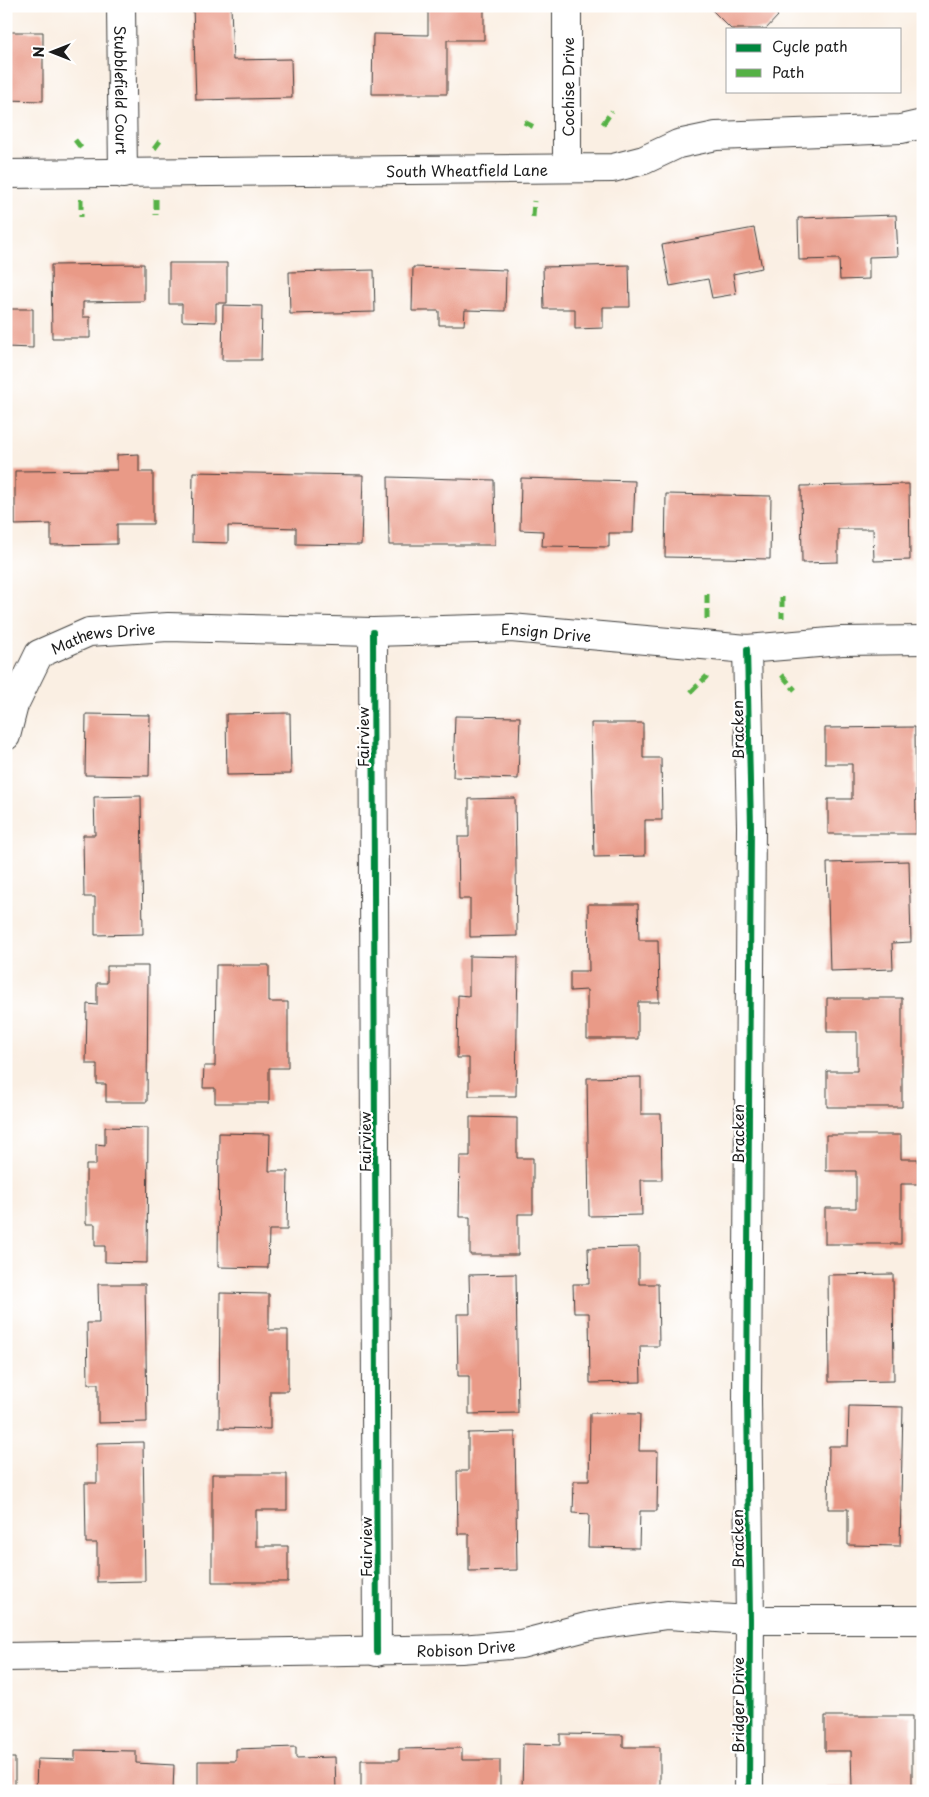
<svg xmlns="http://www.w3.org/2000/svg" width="929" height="1797" font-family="'Playpen Sans',sans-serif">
  <rect width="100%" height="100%" fill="#fff"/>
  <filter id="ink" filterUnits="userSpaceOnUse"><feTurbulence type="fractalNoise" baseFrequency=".02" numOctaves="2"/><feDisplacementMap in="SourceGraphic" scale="10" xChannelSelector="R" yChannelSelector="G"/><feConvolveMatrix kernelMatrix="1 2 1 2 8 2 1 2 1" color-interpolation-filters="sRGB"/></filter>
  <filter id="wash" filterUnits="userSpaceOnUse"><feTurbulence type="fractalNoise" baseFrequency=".0096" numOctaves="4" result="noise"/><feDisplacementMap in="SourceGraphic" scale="20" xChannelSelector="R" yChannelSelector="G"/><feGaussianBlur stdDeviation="1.12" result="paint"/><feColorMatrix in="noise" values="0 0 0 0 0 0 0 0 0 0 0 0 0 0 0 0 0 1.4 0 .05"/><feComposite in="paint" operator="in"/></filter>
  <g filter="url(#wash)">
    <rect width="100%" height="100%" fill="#faefe3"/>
    <g id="blocks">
      <path fill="#e99a87" d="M193,6h38l2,54 58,-1 1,39 -96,2z
        M428,6h56v34h-37v54h-75l1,-60 55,1z
        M708,6h61l9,10 -12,13h-35z
        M9,32h34v69l-37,-1z
        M896,215l2,41 -29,1v22l-29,1 -1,-21 -40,1 -1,-42z
        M754,228l8,40 -29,6 3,20 -24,4 -4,-19 -38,7 -8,-41z
        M169,263h58v40h-11v19l-34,-1v-17h-13z
        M144,264v37l-61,1v15h7v21h-38l-1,-73z
        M629,265l1,42h-27v21l-28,1v-20h-31l-1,-42z
        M413,267l93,3 -1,41 -40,-1 -1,15h-25v-14h-27z
        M374,270l1,42 -85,2 -1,-42z
        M223,305l39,1 -1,54h-39z
        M6,309h27v39l-27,-1z
        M139,454v18h14v52h-36v20l-66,1v-21l-36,1v-54l102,-1v-15z
        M193,472l170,3 -2,70 -65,-1v-16l-68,-2v17l-36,-1z
        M388,477l106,3 1,65h-106z
        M521,478l114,3 -2,52h-24v14l-67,-1 1,-15 -23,-1z
        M909,484l1,76 -36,1 -1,-32h-35v33l-36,1 -1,-77z
        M666,494l105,2 -1,63 -105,-2z
        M290,713l1,61 -64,1 -1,-61z
        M86,714l64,1 -1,61 -64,-1z
        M455,716l65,1 -2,62 -65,-2z
        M591,723h52v35h18l1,62h-17v36l-51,1z
        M915,727l1,107h-88v-35h24v-35h-27v-36z
        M141,796l2,138 -48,1v-38h-11l-1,-62h12l-1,-38z
        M515,798l2,138 -47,1v-38h-11l-1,-62h11v-38z
        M909,861l2,81 -19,1 1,26 -63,2 -3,-108z
        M588,904h50l1,36h19l1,62h-21v37h-51v-49l-17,1v-20h19z
        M469,956l49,1 -2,139h-47v-38h-12l1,-63 11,1z
        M216,965h53v37h19v66h-19v35h-54v-15h-12l1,-22h11z
        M107,966h41l-1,136h-41v-18h-9v-20h-11l1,-60 10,1v-22h10z
        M827,998h75v109h-75v-36h30v-39h-30z
        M641,1077v37h20l1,66h-21l1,35 -53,1 -2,-138z
        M470,1117l47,1v40h16v56h-15v41h-48v-38h-11l1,-61h10z
        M105,1127l43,1 -1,135 -42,-1v-16h-10v-22h-9v-59h10v-21l9,1z
        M219,1133l51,1 -1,37h19l-1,59h-18l-1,38 -50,-1z
        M826,1135h75v24h17v25h-17v60h-76v-36h31v-37h-30z
        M639,1247v37h19l1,62h-19l1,36 -51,1 -1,-70h-15l-1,-29h16l-1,-36z
        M516,1274l2,139 -49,1v-38h-11l-1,-62h13l-1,-39z
        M893,1274l1,107 -65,1 -1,-107z
        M98,1284h47l2,138 -49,1v-39h-10l-1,-61h12z
        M220,1293l49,1v36h19v61h-18v38l-51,-1z
        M849,1406l54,1 -3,139 -52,-1v-36h-20l1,-63h19z
        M590,1413l50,1 -1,37h19l-1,60h-17l-1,37 -51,-1 1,-33 -16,-1 1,-32h15z
        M515,1432l2,138 -48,1v-37h-11l-1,-63h11v-38z
        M143,1442l2,139 -48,1v-39h-11l-1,-60h12v-40z
        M212,1474h75v36h-31v36h32v36h-76z
        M825,1716h87v75h-86v-4h26l-1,-36h-26z
        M560,1734l63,1v12h37v44h-138l1,-47 37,1z
        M296,1747v11l39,-1 1,34h-138v-30h38v-12z
        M462,1748v12h38v31h-139v-31h38v-11z
        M75,1750l61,1v12l38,2 -1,26h-137l1,-32 38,1z
        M6,1758h9v33h-9z"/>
    </g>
  </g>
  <g filter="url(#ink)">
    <use href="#blocks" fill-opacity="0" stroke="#3d3c3a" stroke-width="1"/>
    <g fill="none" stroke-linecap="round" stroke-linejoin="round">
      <defs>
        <g id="minor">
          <path id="s1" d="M121,6l2,168"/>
          <path d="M567,6v162"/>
          <path id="s2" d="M6,174l607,-6 31,-8 34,-16 38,-8 185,-7 22,-5"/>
          <path d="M373,632l4,1020"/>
          <path d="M747,649l4,177 -4,574 3,220 -1,171"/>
          <path id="s3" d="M6,736l8,-31 25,-51 50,-22 79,-5 205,5 138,-4 236,21 95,-8 81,-1"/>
          <path id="s4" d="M6,1657l455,-8 60,-5 69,-18 77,-11 83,5h173"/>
        </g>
      </defs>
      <use href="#minor" stroke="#3d3c3a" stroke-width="30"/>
      <use href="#minor" stroke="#fff" stroke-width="28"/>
      <path stroke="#55b145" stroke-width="5" stroke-dasharray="10 5" stroke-linecap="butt" d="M524,122l10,5
        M603,124l9,-13
        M75,140l7,9
        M154,149l9,-12
        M81,199v18
        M156,199v16
        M533,217l1,-16
        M707,594v26
        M782,597v21
        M782,675l13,15
        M691,692l16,-16"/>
      <defs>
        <path id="cycleway" d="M373,632l4,1020
          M747,649l4,177 -4,574 3,220 -1,171"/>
      </defs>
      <use href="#cycleway" stroke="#fff" stroke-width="9"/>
      <use href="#cycleway" stroke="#00873e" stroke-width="6"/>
    </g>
  </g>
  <g text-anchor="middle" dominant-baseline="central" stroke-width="4.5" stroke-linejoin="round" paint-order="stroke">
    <g font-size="15" fill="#1c1c1c" stroke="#fff">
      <text transform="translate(567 87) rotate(-90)">Cochise Drive</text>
      <text stroke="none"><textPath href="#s1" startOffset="84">Stubblefield Court</textPath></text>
      <text stroke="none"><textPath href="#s2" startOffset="461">South Wheatfield Lane</textPath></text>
      <text stroke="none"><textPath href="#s3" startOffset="601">Ensign Drive</textPath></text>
      <text stroke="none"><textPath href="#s3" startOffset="156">Mathews Drive</textPath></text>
      <text transform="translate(737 730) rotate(-91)">Bracken</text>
      <text transform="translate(362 737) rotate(-90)">Fairview</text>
      <text transform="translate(737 1134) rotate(-90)">Bracken</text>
      <text transform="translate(364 1142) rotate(-90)">Fairview</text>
      <text transform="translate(737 1539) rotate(-91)">Bracken</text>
      <text transform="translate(365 1547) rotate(-90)">Fairview</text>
      <text stroke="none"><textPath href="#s4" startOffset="460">Robison Drive</textPath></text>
      <text transform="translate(737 1705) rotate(-90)">Bridger Drive</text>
    </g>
  </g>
  <rect width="929" height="1797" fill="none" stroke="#fff" stroke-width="25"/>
  <rect x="726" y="28" width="175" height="65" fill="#ffffff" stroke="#a4a4a4"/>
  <rect x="736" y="44" width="25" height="8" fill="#00873e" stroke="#a4a4a4"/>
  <text x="772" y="52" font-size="15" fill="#1c1c1c">Cycle path</text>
  <rect x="736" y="69" width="25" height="8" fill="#55b145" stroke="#a4a4a4"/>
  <text x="772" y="78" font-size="15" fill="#1c1c1c">Path</text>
  <g transform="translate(52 52) rotate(270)" stroke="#ffffff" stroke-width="4" paint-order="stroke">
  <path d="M0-4L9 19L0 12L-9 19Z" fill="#1c1c1c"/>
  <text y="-8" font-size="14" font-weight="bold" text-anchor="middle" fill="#1c1c1c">N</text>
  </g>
</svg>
